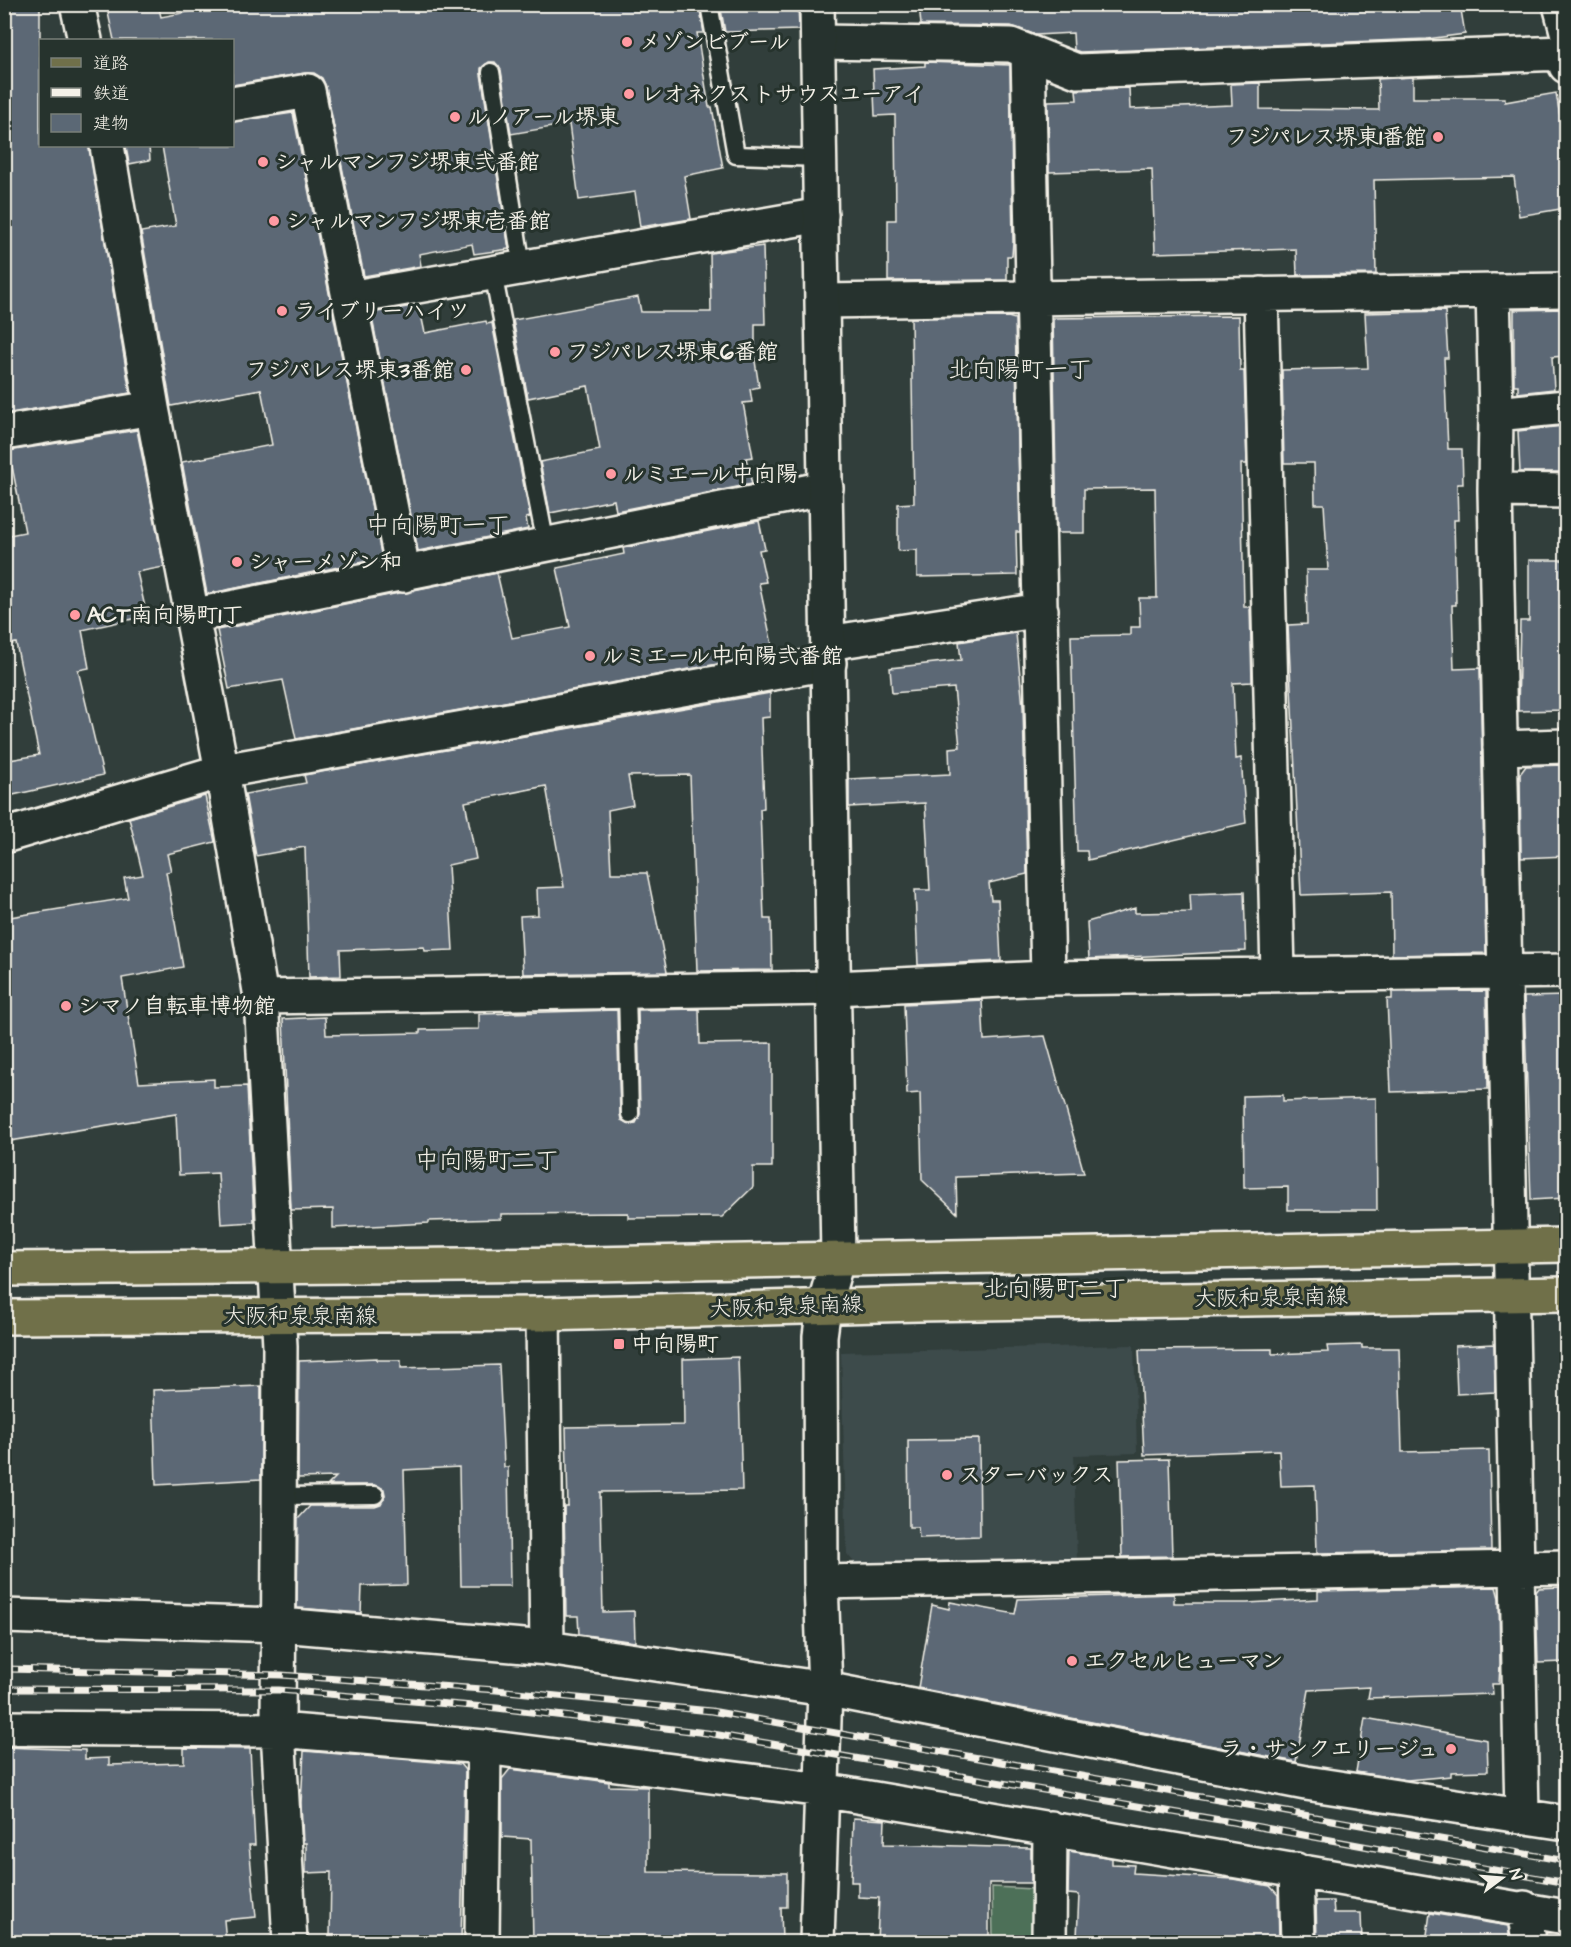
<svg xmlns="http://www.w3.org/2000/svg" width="1571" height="1947" font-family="'Architects Daughter','Klee One',sans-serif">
  <rect width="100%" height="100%" fill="#313e3b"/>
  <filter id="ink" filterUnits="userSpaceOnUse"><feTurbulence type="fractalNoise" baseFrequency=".0167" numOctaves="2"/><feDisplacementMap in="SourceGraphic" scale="12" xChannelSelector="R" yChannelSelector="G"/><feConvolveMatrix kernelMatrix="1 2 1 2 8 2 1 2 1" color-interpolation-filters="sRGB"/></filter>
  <g filter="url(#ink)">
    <path fill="#3e4b4c" d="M1134,1345l3,108 -63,2 3,109 -217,5 -13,-15 -6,-202z"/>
    <path fill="#4e6f59" stroke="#a1b0a0" stroke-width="1.5" d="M992,1887l41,2 -1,49 -39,-1z"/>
    <path fill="#5b6875" stroke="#f4f1e8" stroke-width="1.5" d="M4,4h36v142h49l41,247 -126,21z
      M106,4h52l3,13 70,-13h468l5,29h-7l12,74h3l11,61 -39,8 7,43 -51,8 -5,-35 -56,8 -10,-76 -58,10 -10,-64 -6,-8h-6l-8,6v6l28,175 -35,5 -2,-10 -53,10 2,12 -57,10 -38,-189 -4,-9 -8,-5h-9l-73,12v-45h-118z
      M720,4h78l1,26 -74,2z
      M919,4h541l5,30 -38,5 -347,13 -6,-2 -1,-17 -37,2 -25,-9 -90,-1z
      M925,62l85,3 3,177 -1,14h-5v24l-119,1v-61h8l-1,-105 -20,1 -2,-47 52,-3z
      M1413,77v21h92v4l51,-9 10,60v55l-47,8 -5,-39 -140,3 2,94 -79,1 -1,-26 -141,4 -3,-84 -103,3 -1,-71 29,-1 -1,-10 53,-2 1,21 102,-4 -1,-21 29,-1v26l119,1 -1,-31z
      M293,113l89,445 -175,36 -25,-132 90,-17 -11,-56 -90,17 -30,-174 35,-6 -14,-80h70v-24z
      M126,146h23l1,14 -21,4z
      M763,246l2,78h-10v37l4,26 -9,2 2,13 -9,1 10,54 -7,1 6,26 -136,27 -2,-11 -64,13 -10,-51 60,-12 -12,-64 -60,12 -15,-78 125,-23 3,15h70l-1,-59z
      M419,305l6,28 61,-12 1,3 5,-1 38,194 -4,1 2,11 -110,22 -47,-238z
      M1566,309v47l-14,1 2,32 -36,4v-8h-4v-75z
      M1445,311l3,47h-4l4,91h14l1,35h-6l1,36h-4l2,85h-4l2,64 26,-1 6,285 -94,2 -1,-63 -90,3 -13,-270 19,-1 -1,-54h22l-4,-66h-9l-1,-41h-30l-2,-93 86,-2 -3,-55z
      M1239,316l1,55h4l3,93h-6l3,143h6l2,75 -19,1 3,76 5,-1 5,65 -158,37 -1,-9h-10l-6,-215 59,-1v-8h10l-1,-29h18l-2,-110 -71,1v44h-27l-4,-215z
      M1008,317l7,2 5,213h-4l1,43 -100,2v-27l-19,1v-47l16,-1 -3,-185z
      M1563,426v46h-43l-2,-41z
      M137,430l27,137 -27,5 10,44 -65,14 7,38 -11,2 25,105 -99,22v-36l35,-6 -23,-112 -5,1 -7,-28v-80l21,-4 -16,-81z
      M759,521l6,28 -6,1 7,32 -7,1 15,71 -478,85 -13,-59 -54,9 -12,-59 280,-57 15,65 58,-11 -13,-59 67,-14 -1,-6z
      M1529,560h37v150l-48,1 2,-90h9z
      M1016,633l7,74 4,167 -38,9 2,17h7l3,61 -83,4 -3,-75h15l-5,-87 -76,4v-28l101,-5 -1,-26 11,-1 -6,-59 -62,5 -2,-25 71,-8 -2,-18z
      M770,693v24l-9,1 3,90 -4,1 4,110h7l1,51 -75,1 -7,-196 -62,1 5,29 -25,5 3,63h36l20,99 -144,2 -3,-58 18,-1 -1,-27 27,-1 -18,-101 -81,16 11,57 -28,6 5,85 -28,1 -1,-4 -84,3 1,26 -32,1 -4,-130 -49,9 -11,-62 61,-11 -2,-8z
      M1566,765v91l-45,2 -1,-84 6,-8z
      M205,796l10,46 -48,12 4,17 -5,1 17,95 -61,11 17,105 75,-4v8l33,-1 7,136 -33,2 -3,-51 -39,2 -3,-61 -172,28v-224l124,-20 -4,-20 19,-3 -14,-57z
      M1244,892l2,59 -157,8 -2,-37 48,-14v5l56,-1 -1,-18z
      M1486,991l2,98 -97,3 -4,-93h5v-7z
      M1566,996v202l-35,2 -7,-203z
      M982,1000l2,40 61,-4 39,137 -128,4 1,36 -35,-33 -2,-87 -13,1 -3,-90z
      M699,1009l1,35 72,-1v124h-19v20l-31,30 -94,1v-5l-127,1v5l-72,2v2l-96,5v-19l-42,1 -8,-191 42,-2 1,18 94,-2v-3l59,-1v-15l138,-4 3,104 1,6 9,4 6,-1 4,-9 -2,-104z
      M1283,1095v6l93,-3 1,112h-89v-23l-44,1 -1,-92z
      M1494,1344l1,48 -38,2 -2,-48z
      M1362,1345v3h37l3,104 87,-2 2,100 -174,3 -2,-68 -34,1 -2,-36 -135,5 -5,-105 133,-1v5l56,-2 -1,-6z
      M738,1357l4,133 -142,2 3,120 31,-1 1,31 -56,-8 -1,-18h-12l-2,-110h4l-2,-79 118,-2 -1,-66z
      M377,1358v2h24v8l98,-3 5,102h4l2,119h-49l-2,-119 -55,3 3,115 -45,1 -1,27 -64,-5 1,-89 12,-13h65l6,-2 4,-9 -1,-6 -9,-4h-47l8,-8 -38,1 1,-117z
      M261,1386v93l-105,6 -3,-95z
      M979,1439l1,97 -61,2 -1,-11h-9l-1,-87z
      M1169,1459l3,97 -50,1 -3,-97z
      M1496,1587l3,11 1,66 -1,20h-7l1,10 -125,4 2,-11 -61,3 -13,72 -378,-74 14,-83 17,4 1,-7 65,12 3,-15 156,-5v9h73l71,-4v-8z
      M1560,1587l3,75 -25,1 -2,-71 3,-4z
      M1365,1718l122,22 1,31 -37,1v4l-44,4 -51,-8z
      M4,1747l81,3v9l24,-1v7l75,-2v-15l66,1 5,96h-6l7,72 -32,3 2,22h-222z
      M304,1751l156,13 5,6 -4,172h-65v-5l-66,-1 1,-64 -25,1v-30h-3l-2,-40z
      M510,1769l99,13v4l39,1v85l139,1v34h-6l1,35h-81v-4l-15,-2 -70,1 1,5h-84l-2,-103 -29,-2v-58z
      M853,1818l32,2 -1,24 147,4v35h-42v59h-112l2,-44 -21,-1v-15h-7z
      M1069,1851l43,7v6l22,1 -1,8 100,6 37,7 8,9 1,47h-87l-115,-5 2,-42 -11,-1z
      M1316,1901h17l1,12h27l1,29h-45z
      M1430,1913l78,13 2,16h-84z"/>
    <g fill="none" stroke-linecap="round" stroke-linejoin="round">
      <defs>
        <path id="service" d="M709,4l27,151 84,3
          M1551,4l13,49
          M491,72l31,195
          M493,273l53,272
          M627,991l3,123
          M280,1496l95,-1"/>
        <path id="minor" d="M77,4l8,36
          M819,42l192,3 66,26 487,-18 2,13
          M1028,52l20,926
          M232,104l76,-13 96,484
          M107,146l45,262 70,363 39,226 19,349 -2,384 12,212
          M1493,291l3,123 -1,76 27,1325
          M1261,294l17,679
          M349,298l472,-83
          M823,301l743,-11
          M1496,414l70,-7
          M4,433l148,-25
          M1495,490l71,1
          M191,616l635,-128
          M828,643l213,-33
          M1500,748l66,-2
          M4,836l218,-65 607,-108
          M261,997l573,-9 214,-10 518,-7
          M543,1314l4,334
          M821,1582l745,-15
          M4,1616l277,9 266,23 278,41 481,94 260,40
          M4,1728l274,2 206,17 338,43 744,127
          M1296,1870l2,72
          M1524,1908l5,34
          M482,1942l2,-195
          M817,1942l8,-253 -4,-107 -1,-246 4,-30 14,-49
          M1049,1942l1,-114"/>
        <path id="tertiary" d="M817,4l21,1253"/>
        <path id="primary" d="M4,1269l585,-5 977,-19
          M4,1317l539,-3 375,-10 648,-10"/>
      </defs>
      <use href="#service" stroke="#f4f1e8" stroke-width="21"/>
      <use href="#minor" stroke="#f4f1e8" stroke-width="38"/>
      <use href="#tertiary" stroke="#f4f1e8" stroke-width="38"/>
      <use href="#primary" stroke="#f4f1e8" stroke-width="38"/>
      <use href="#service" stroke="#26332d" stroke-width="16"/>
      <use href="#minor" stroke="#26332d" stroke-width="33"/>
      <use href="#tertiary" stroke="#26332d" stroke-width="33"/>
      <use href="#primary" stroke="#70704a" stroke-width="33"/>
      <defs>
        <path id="rail" d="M4,1669l277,6 215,15 215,21 855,150
          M4,1689l275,1 218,18 210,25 525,89 334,61"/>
      </defs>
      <use href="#rail" stroke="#f4f1e8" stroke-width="7"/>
      <use href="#rail" stroke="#26332d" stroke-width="4.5" stroke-dasharray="14" stroke-linecap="butt"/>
    </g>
  </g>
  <g fill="#ff9aa2" stroke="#26332d" stroke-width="2">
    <circle cx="627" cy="42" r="6"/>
    <circle cx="629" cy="94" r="6"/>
    <circle cx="455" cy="117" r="6"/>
    <circle cx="1438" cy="137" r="6"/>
    <circle cx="263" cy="162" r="6"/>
    <circle cx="274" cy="221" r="6"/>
    <circle cx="282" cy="311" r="6"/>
    <circle cx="555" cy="352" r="6"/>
    <circle cx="466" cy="370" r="6"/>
    <circle cx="611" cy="474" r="6"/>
    <circle cx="237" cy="562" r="6"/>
    <circle cx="75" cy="615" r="6"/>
    <circle cx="590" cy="656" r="6"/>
    <circle cx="66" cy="1006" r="6"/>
    <rect x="613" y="1338" width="12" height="12" rx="3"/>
    <circle cx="947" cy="1475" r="6"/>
    <circle cx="1072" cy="1661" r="6"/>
    <circle cx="1451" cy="1749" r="6"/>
  </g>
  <g text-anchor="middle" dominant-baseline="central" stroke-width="6" stroke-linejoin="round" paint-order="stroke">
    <g font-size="22" font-weight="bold" fill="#f4f1e8" stroke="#26332d" text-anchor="start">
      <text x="639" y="42">メゾンビブール</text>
      <text x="641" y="94">レオネクストサウスユーアイ</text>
      <text x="467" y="117">ルノアール堺東</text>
      <text x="1426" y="137" text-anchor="end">フジパレス堺東1番館</text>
      <text x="275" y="162">シャルマンフジ堺東弐番館</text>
      <text x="286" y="221">シャルマンフジ堺東壱番館</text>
      <text x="294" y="311">ライブリーハイツ</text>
      <text x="567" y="352">フジパレス堺東6番館</text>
      <text x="454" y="370" text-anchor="end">フジパレス堺東3番館</text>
      <text x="623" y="474">ルミエール中向陽</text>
      <text x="249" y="562">シャーメゾン和</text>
      <text x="87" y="615">ACT南向陽町1丁</text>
      <text x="602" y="656">ルミエール中向陽弐番館</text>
      <text x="78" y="1006">シマノ自転車博物館</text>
      <text x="631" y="1344">中向陽町</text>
      <text x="959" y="1475">スターバックス</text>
      <text x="1084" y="1661">エクセルヒューマン</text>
      <text x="1439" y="1749" text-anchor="end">ラ・サンクエリージュ</text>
    </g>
    <g font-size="22" fill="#f4f1e8" stroke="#26332d">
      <text transform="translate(1271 1298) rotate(-1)">大阪和泉泉南線</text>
      <text transform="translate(786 1307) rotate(-2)">大阪和泉泉南線</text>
      <text x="300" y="1316">大阪和泉泉南線</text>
    </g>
    <g font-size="24" fill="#f4f1e8" stroke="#26332d">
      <text x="1020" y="370">北向陽町一丁</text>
      <text x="438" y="526">中向陽町一丁</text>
      <text x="487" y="1161">中向陽町二丁</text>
      <text x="1055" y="1289">北向陽町二丁</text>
    </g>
  </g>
  <rect width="1571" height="1947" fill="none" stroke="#26332d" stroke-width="24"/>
  <rect x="12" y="12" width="1547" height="1923" fill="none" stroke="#f4f1e8" stroke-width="2" filter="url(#ink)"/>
  <rect x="39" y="39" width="195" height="108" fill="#26332d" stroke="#787f78" stroke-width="1.5"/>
  <rect x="51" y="58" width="30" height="9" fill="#70704a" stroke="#787f78" stroke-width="1.5"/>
  <text x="93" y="69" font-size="18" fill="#f4f1e8">道路</text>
  <rect x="51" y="88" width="30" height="9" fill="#f4f1e8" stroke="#787f78" stroke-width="1.5"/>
  <text x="93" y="99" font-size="18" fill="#f4f1e8">鉄道</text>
  <rect x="51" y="114" width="30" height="18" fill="#5b6875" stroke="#787f78" stroke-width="1.5"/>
  <text x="93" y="129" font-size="18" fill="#f4f1e8">建物</text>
  <g transform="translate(1502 1878) rotate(74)" stroke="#26332d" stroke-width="4.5" paint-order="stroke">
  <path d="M0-4.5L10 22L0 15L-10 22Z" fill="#f4f1e8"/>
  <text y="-9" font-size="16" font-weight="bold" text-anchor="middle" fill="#f4f1e8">N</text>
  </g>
</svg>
